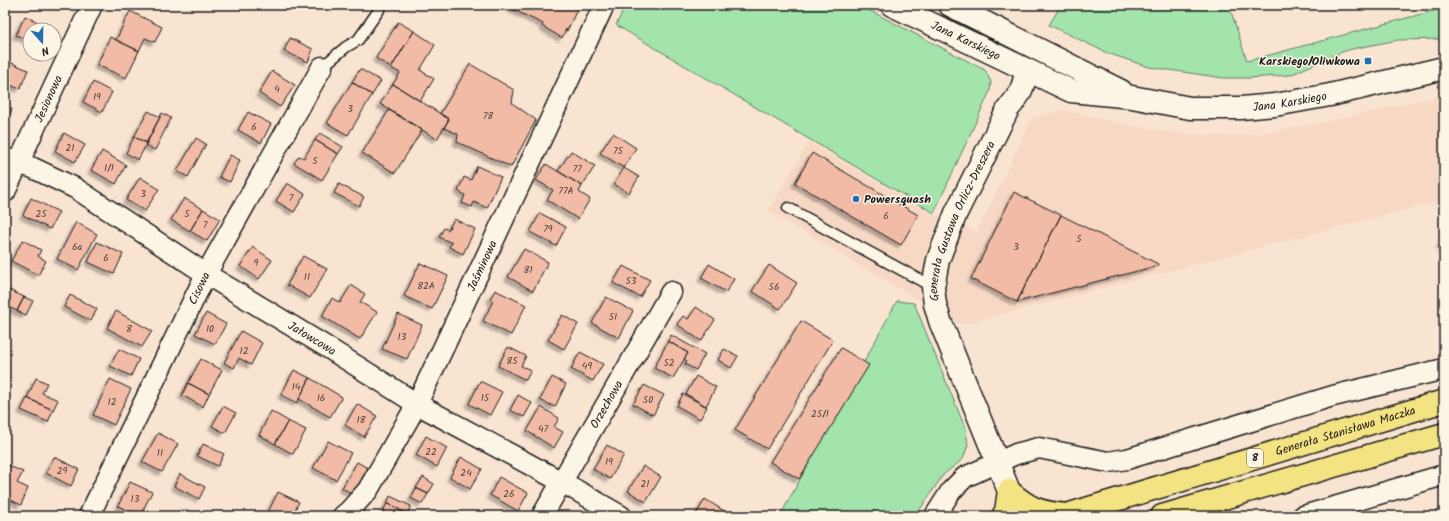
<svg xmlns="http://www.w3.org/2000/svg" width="1449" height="521" font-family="Kalam,sans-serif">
  <defs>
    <filter id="shadow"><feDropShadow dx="-3.5" dy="3.5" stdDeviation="1" flood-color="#0004"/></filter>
  </defs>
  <rect width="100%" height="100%" fill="#f9e4d2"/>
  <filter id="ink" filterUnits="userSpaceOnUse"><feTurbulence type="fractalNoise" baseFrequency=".025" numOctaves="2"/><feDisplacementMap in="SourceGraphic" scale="8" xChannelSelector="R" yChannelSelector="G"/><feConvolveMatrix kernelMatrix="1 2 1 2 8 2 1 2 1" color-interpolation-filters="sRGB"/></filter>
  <g filter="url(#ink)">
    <path fill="#f7d8c5" d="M1444,95v105l-483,125 -193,-114 41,-69 123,72 45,18 55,-114 32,-8 71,17 53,7 40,2 29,-2 63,-11z"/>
    <path fill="#a3e3ac" stroke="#608064" d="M626,5h233l126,65 6,12 -1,9 -56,122 -318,-188z
      M1061,5h168l18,56 197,-53v31l-46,1 -46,9 -10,3 -52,23 -40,3h-27l-74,-11 -42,-14 -58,-28z
      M897,301l17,2 52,127 2,15 -5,14 -20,16 -26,39 -5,2h-132z"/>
    <path fill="#f1bba6" stroke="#1c1c1c" filter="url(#shadow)" d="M508,5h71l-12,26 -1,-2 -4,9 -20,-12 1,-2 -35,-17z
      M130,11l32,16 -7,15 -10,-4 -6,13 -23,-11z
      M25,16l23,11 -1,3h-17v11l-14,-6z
      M398,22l16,9 -23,37 -15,-10z
      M414,31l21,14 -15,25 14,9 -14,22 -27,-17 7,-11 -9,-5z
      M110,37l29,14 -13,27 -29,-13z
      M290,38l23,11 -5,13 -24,-11z
      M7,61l21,9 -8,19 -15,-6v-17z
      M470,64l44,26 -2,13 24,17 -25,47 -54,-25 1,-8 -14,-6 5,-9 -9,-5z
      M360,69l21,12 -9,14 -20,-13z
      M272,71l23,14 -15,22 -21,-14z
      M93,82l19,10 -10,20 -19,-10z
      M352,82l20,13 -24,40 -21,-12z
      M393,84l56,35 -12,20 -57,-35z
      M5,106l7,3 -7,19z
      M389,110l33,20 -27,43 -33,-20z
      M148,111l12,6 -13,26 -13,-6z
      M248,112l23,12 -10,19 -23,-13z
      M162,113l9,5 -16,32 -10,-5z
      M64,133l21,12 -10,17 -20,-11z
      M320,133l23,14 -5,7 -23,-14z
      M613,133l23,15 -12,20 -24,-15z
      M134,137l13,6 -9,17 -12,-7z
      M196,138l10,6 -18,33 -11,-6z
      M315,140l23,14 -16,26 -28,-17 5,-7 5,2z
      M102,151l24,14 -10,19 -25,-14z
      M571,151l24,15 -13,20 -24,-15z
      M812,153l106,62 -17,30 -106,-62z
      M230,155l10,5 -10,22 -11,-5z
      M546,164l36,22 -3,6 11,7 -12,20 -31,-19 6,-10 -17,-10z
      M477,166l24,11 -14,31 -13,-6 -2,5 -10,-4 3,-8 -7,-4 6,-14 7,3z
      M624,168l15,9 -10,16 -15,-9z
      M140,177l19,12 -14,22 -19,-11z
      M287,183l18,11 -11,18 -18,-11z
      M339,184l25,13 -5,9 -25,-13z
      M1014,192l47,23 -44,87 -46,-23z
      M31,198l28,14 -9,17 -27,-14z
      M184,198l19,11 -13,22 -19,-11z
      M203,209l17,10 -13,22 -17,-10z
      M540,213l26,14 -10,19 -26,-14z
      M1061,215l97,49 -1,2 -140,36z
      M454,219l21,10 -12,25 -14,-7 3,-4 -13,-6 5,-9 4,2z
      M76,222l21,12 -19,36 -21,-11z
      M23,240l18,10 -3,6 8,5 -8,14 -27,-14z
      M97,242l26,12 -9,20 -26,-12z
      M1444,242v13l-4,-12z
      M253,247l19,13 -13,19 -19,-13z
      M524,249l24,13 -15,29 -25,-14z
      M303,256l24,13 -17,29 -23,-13z
      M420,263l28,13 -16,33 -28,-13z
      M709,264l25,15 -8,13 -25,-14z
      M769,265l28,18 -17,26 -28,-18z
      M623,266l27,14 -10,17 -27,-14z
      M351,285l14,9 -5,8 17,10 -17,27 -38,-23 10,-18 8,5z
      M5,288l19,9 -7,14 -12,-6z
      M495,290l31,15 -15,30 -28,-14 10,-20 -3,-2z
      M70,295l27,14 -6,12 -27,-14z
      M24,297l9,4 -7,14 -9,-4z
      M606,297l27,14 -14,27 -27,-15z
      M696,307l19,13 -14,21 -24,-17 6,-8 5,3z
      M116,311l36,20 -10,16 -35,-19z
      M206,313l20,11 -11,20 -20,-10z
      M398,314l24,11 -15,34 -25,-10z
      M562,315l16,9 -14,25 -16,-9z
      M801,321l32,19 -66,109 -32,-19z
      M241,331l21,12 -11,22 -12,-7 -5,10 -10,-5z
      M671,335l34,19 -9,16 -11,-6 2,-3 -3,-2 4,-6 -20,-12z
      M668,341l20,12 -15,25 -19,-10z
      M508,347l18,9 -5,10 10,4 -5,10 -28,-14z
      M841,348l28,17 -70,114 -29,-17z
      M119,349l20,10 -8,17 -21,-10z
      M724,349l14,7 -7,12 -13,-8z
      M580,352l23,12 -10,17 -22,-12z
      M201,359l21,11 -13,24 -21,-11z
      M294,370l16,8 -13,25 -16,-8z
      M696,376l20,11 -10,19 -20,-12z
      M552,377l14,7 -11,23 -15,-7z
      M36,378l11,5 -5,10 16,7 -5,10 -26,-12z
      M310,378l32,19 -12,20 -31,-18z
      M110,379l21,10 -17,36 -21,-10z
      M480,381l22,11 -12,23 -21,-11z
      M188,383l21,11 -6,13 -21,-12z
      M644,385l20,10 -11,20 -20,-11z
      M683,394l24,13 -7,12 -23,-13z
      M518,395l14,8 -8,14 -14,-7z
      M27,398l26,12 -5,12 -27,-12z
      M357,404l20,12 -13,21 -19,-12z
      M223,406l13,7 -11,20 -13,-7z
      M541,407l18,11 -5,9 9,5 -9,16 -27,-17z
      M271,411l17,10 -13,23 -16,-9z
      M288,421l18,9 -13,24 -18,-10z
      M158,433l20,11 -16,28 -20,-10z
      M426,436l21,12 -10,19 -21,-12z
      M328,441l23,12 -15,27 -23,-12z
      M203,444l21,10 -6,12 -21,-10z
      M607,445l17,10 -14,24 -17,-10z
      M54,457l25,12 -8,17 -25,-13z
      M461,457l21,12 -12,20 -20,-12z
      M357,462l11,6 -15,26 -11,-6z
      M5,464l18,8 -6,11 11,5 -7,17 -16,-8z
      M643,466l18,11 -15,25 -18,-11z
      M180,474l25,13 -6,12 -25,-13z
      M423,477l11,7 -6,10 -12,-6z
      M499,477l29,16 -10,18 -28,-16z
      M130,482l22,10 -12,24 -22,-10z
      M416,488l12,6 -6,10 -11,-6z
      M278,492l21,10 -7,14h-26z
      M390,496l21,10 -4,8 -20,-11z
      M705,499l24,15 -2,2h-32z
      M387,503l20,11 -1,2h-25z"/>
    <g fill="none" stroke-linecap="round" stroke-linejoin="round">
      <defs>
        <path id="service" d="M322,67l24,-20 12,-7 21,-30
          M788,208l145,79"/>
        <g id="minor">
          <path id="s1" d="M5,158l28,10 42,20 131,86 119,72 92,58 145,78 59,34"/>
          <path id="s2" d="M5,192l87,-187"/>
          <path id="s3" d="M89,516l117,-242 116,-207"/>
          <path id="s4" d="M343,516l6,-5 19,-21 49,-86 187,-399"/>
          <path id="s5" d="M542,516l129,-224"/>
          <path d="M935,516l16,-25 14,-14 51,-23 23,-6 69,14 19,-3 206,-63 111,-27"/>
          <path d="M1303,516l141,-41"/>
        </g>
        <g id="tertiary">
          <path id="s6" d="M892,5l179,86 61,6 58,11h51l34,-3 55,-10 114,-27"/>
          <path d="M950,5l171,86"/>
          <path id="s7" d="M1009,491l-69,-170 -5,-17 -2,-17 5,-27 18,-47 52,-104c11,-13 16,-21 18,-39"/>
        </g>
        <g id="trunk">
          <path d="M1009,491c21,18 29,21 57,24"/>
          <path d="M1003,516l3,-5 3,-20"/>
          <path id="s8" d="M1063,516l381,-115"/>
          <path d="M1162,516l282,-82"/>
        </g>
      </defs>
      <use href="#service" stroke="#1c1c1c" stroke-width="13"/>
      <use href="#minor" stroke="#1c1c1c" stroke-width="23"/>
      <use href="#tertiary" stroke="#1c1c1c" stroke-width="25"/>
      <use href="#trunk" stroke="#1c1c1c" stroke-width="25"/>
      <use href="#service" stroke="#fcf5e5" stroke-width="10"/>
      <use href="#minor" stroke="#fcf5e5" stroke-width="20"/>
      <use href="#tertiary" stroke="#fcf5e5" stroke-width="22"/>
      <use href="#trunk" stroke="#f4e382" stroke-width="22"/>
    </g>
  </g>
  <g fill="#1f6fb2" stroke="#fcf5e5" stroke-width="1.5">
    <rect x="1364" y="57" width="8" height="8" rx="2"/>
    <circle cx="856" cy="199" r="4"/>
  </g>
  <g text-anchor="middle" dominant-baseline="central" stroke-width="3" stroke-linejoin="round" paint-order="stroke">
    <g font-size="10" fill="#51443e">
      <text x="277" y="89">4</text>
      <text x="97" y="97">19</text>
      <text x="350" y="109">3</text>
      <text x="488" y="116">78</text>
      <text x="254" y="127">6</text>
      <text x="70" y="148">21</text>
      <text x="618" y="151">75</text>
      <text x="315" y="161">5</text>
      <text x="109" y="168">1/1</text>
      <text x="577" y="169">77</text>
      <text x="566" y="191">77A</text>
      <text x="143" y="194">3</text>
      <text x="291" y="198">7</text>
      <text x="41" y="214">25</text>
      <text x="187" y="214">5</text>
      <text x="886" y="216">6</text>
      <text x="205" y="225">7</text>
      <text x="548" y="229">79</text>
      <text x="1079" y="239">5</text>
      <text x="77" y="247">6a</text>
      <text x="1016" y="247">3</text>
      <text x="106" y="258">6</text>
      <text x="256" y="263">9</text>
      <text x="528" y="270">81</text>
      <text x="307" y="277">11</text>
      <text x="631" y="281">53</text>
      <text x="426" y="286">82A</text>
      <text x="774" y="287">56</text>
      <text x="613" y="317">51</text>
      <text x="129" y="329">8</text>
      <text x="210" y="329">10</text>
      <text x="402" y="337">13</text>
      <text x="244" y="351">12</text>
      <text x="512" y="361">85</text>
      <text x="669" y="363">52</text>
      <text x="587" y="366">49</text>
      <text x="296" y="387">14</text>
      <text x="321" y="398">16</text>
      <text x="485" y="398">15</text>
      <text x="648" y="400">50</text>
      <text x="112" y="402">12</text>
      <text x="820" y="414">25/1</text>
      <text x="361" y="420">18</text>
      <text x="543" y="429">47</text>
      <text x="431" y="452">22</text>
      <text x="160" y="453">11</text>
      <text x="609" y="462">19</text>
      <text x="62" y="471">29</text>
      <text x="466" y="473">24</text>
      <text x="645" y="484">21</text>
      <text x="509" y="494">26</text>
      <text x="135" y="499">13</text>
    </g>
    <rect fill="#fcf5e5" stroke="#5f5d58" stroke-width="1" x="1247" y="449" width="16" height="18" rx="3"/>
    <g font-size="11" font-weight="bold" fill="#1c1c1c">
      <text x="1255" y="458">8</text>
    </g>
    <g font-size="12" fill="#1c1c1c" stroke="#fcf5e5">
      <text stroke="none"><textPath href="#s6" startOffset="82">Jana Karskiego</textPath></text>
      <text stroke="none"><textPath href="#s2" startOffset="103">Jesionowa</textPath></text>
      <text stroke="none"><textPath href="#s6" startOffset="419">Jana Karskiego</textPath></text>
      <text stroke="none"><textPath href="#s7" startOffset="290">Generała Gustawa Orlicz-Dreszera</textPath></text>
      <text stroke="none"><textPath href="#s4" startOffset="288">Jaśminowa</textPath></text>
      <text stroke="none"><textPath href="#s3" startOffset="253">Cisowa</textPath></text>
      <text stroke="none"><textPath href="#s1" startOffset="357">Jałowcowa</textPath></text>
      <text stroke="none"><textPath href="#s5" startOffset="129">Orzechowa</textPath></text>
      <text stroke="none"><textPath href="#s8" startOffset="295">Generała Stanisława Maczka</textPath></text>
    </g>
    <g font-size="12" font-weight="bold" fill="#1c1c1c" stroke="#fcf5e5" text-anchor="end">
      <text x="1360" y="61">Karskiego/Oliwkowa</text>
      <text x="864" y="199" text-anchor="start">Powersquash</text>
    </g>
  </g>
  <rect width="1449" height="521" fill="none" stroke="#fcf5e5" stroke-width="20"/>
  <rect x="10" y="10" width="1429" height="501" fill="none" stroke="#1c1c1c" stroke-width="1.5" filter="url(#ink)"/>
  <g transform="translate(42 42) rotate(160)"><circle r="19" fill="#fcf5e5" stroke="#a29e95"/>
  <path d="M0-3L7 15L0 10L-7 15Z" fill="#1f6fb2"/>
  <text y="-6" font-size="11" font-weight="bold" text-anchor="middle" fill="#1c1c1c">N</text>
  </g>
</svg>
